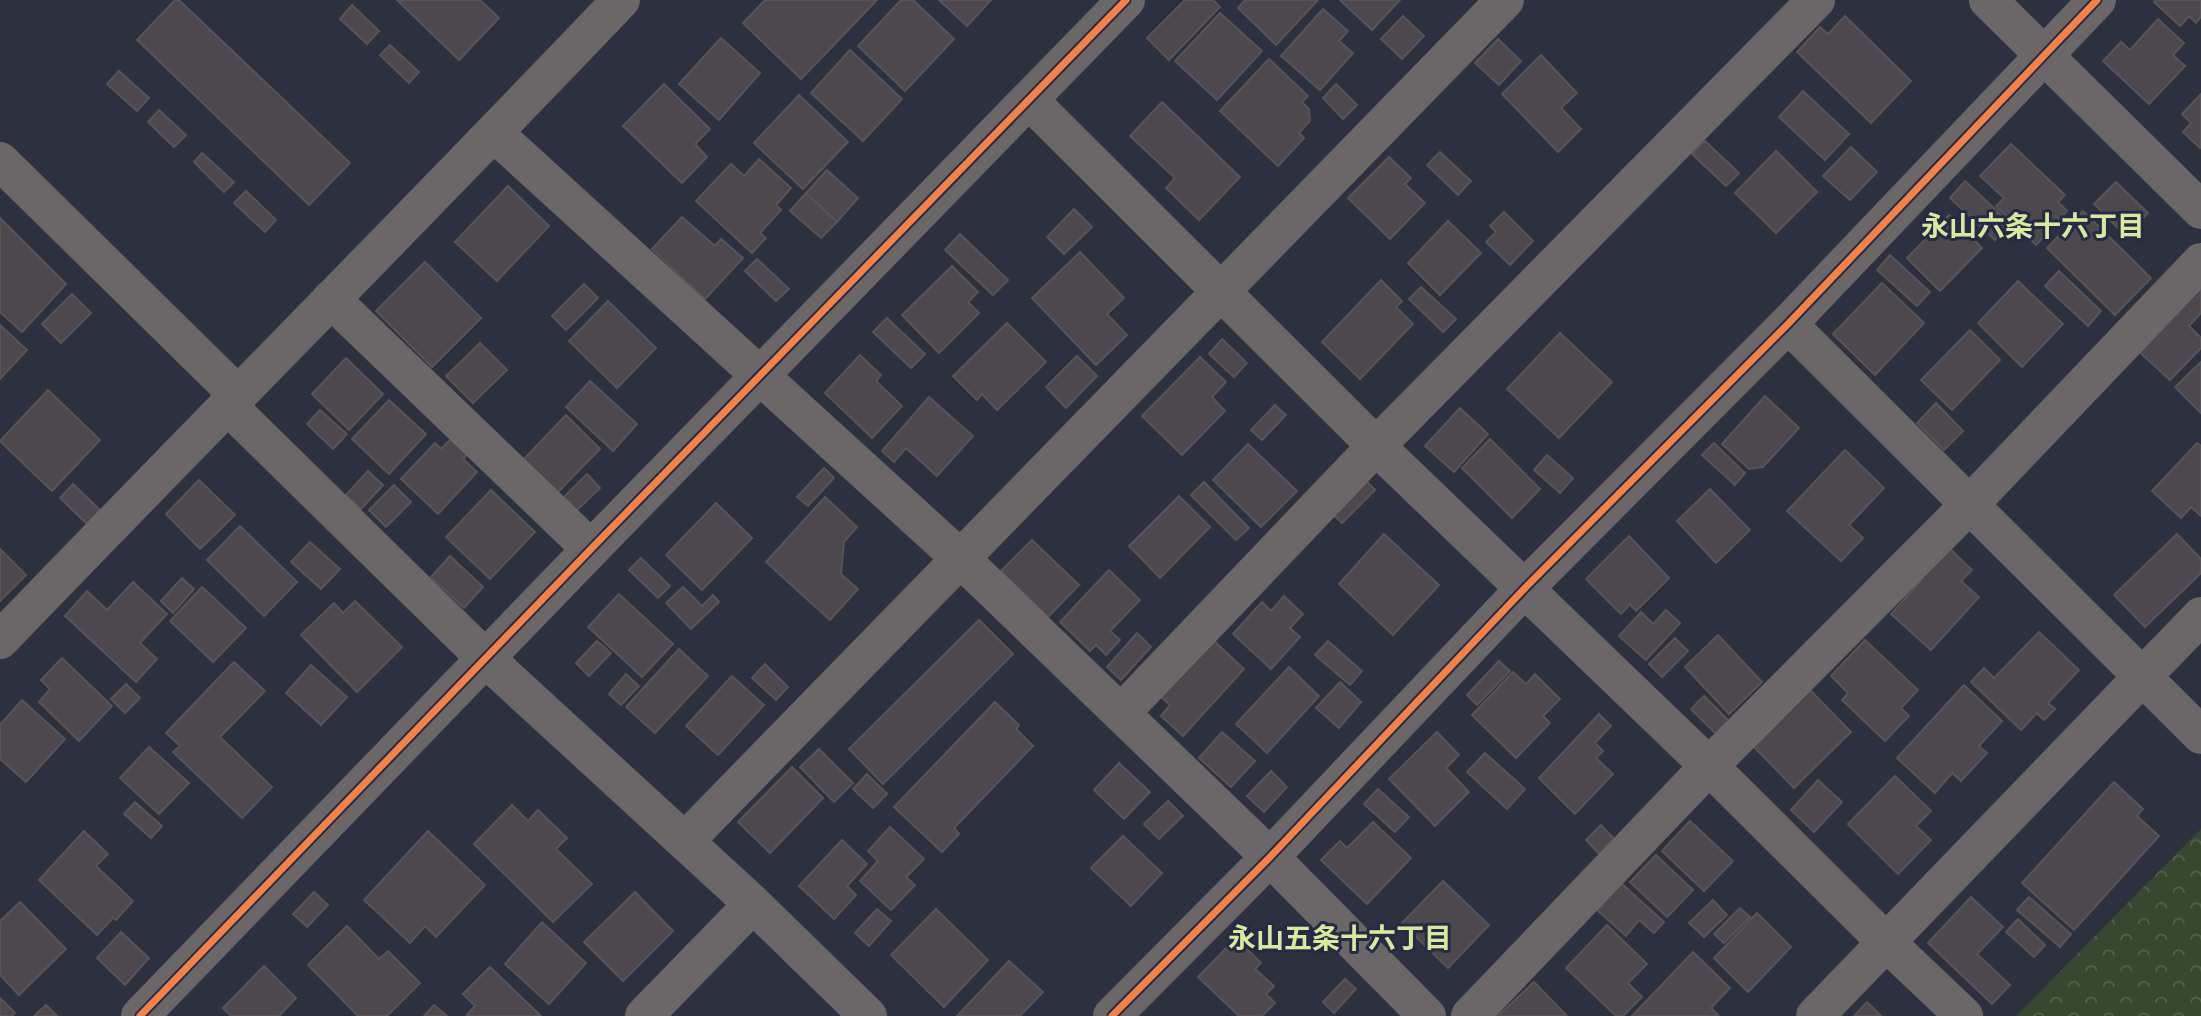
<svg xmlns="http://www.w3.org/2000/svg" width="2201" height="1016" font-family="'Zilla Slab','Noto Sans JP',serif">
  <defs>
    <pattern id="park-crowns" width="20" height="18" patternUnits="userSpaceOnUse" patternTransform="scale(1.75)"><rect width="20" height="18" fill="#37482e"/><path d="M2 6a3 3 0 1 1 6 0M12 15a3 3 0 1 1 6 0" fill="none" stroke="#53624d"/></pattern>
  </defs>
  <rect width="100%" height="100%" fill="#2d303e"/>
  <path fill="url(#park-crowns)" d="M2201,829v187h-185z"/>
  <path fill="#4c484d" stroke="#585357" stroke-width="2" d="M175,0h4l171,163 -41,42 -172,-165z
    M397,0h83l19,18 -40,42z
    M765,0h112l-76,79 -58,-56z
    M901,0h12l41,39 -49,52 -47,-45z
    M939,0h52l-24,26z
    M1185,0h28l7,7 -51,53 -22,-22z
    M1245,0h73l-42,45 -38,-37z
    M1340,0h60l-28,30z
    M2156,0h45v17l-5,6 -7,-7 -9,10 -26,-24z
    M352,5l27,26 -12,13 -27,-25z
    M1323,9l25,22 -9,10 14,12 -33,37 -39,-34z
    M1220,13l42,38 -45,49 -42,-39z
    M1403,16l21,20 -22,23 -21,-20z
    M1845,16l66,65 -40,42 -74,-71 23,-25 8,7z
    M2158,19l26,24 -11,12 12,11 -36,38 -46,-43 18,-19 9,8z
    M721,38l39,35 -41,47 -40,-36z
    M1498,39l23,22 -22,24 -24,-22z
    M390,45l29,27 -10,11 -29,-28z
    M850,50l52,49 -39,42 -52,-48z
    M1541,55l36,38 -16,15 20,21 -23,23 -56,-58z
    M1269,59l39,37 -6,6 7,7 1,12 -11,12 5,5 -26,28 -58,-55z
    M119,71l30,27 -12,13 -30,-27z
    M664,84l46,45 -15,15 12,13 -25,26 -59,-57z
    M1336,84l21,21 -14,14 -20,-21z
    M1803,91l46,43 -24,26 -46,-43z
    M2201,94v53l-1,1 -17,-16 8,-9 -9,-9z
    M799,95l49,47 -45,47 -49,-46z
    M1162,102l78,75 -41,43 -33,-32 9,-10 -45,-42z
    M159,110l27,25 -12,12 -26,-25z
    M1705,141l34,32 -13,13 -34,-32z
    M2011,144l54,51 -7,7 9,9 -31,34 -40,-39 8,-8 -24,-22z
    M1851,147l26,25 -27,28 -27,-24z
    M1776,151l41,41 -41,41 -41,-40z
    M1440,152l31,29 -13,14 -31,-30z
    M202,153l32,29 -10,10 -30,-30z
    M1389,157l22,21 -6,6 20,19 -35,36 -42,-41z
    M759,159l32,29 -15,17 5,5 -21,23 6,5 -14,15 -56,-52 35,-37 13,12z
    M827,170l31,28 -21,24 -31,-29z
    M1965,181l46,43 -16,16 -45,-42z
    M2116,182l32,31 -22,23 -32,-32z
    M508,186l41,40 -52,55 -42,-39z
    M246,191l30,29 -11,12 -31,-29z
    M806,193l31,29 -16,16 -31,-27z
    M1074,209l18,18 -28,27 -17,-17z
    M2083,211l68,67 -36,37 -68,-67z
    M1504,212l29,29 -23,24 -24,-23 10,-10 -6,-6z
    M1949,215l33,33 -42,43 -33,-33z
    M682,217l33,29 6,-7 22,19 -38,41 -53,-50z
    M0,218l66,66 -44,48 -22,-20z
    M1448,221l33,32 -41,42 -32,-32z
    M960,234l48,46 -15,15 -48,-45z
    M1080,252l44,46 -17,16 20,21 -31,30 -64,-67z
    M1890,255l40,37 -13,14 -40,-36z
    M757,259l32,30 -13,12 -31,-30z
    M425,262l56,56 -49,49 -56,-56z
    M952,266l26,26 -10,10 11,11 -40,40 -37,-38z
    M2059,271l42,40 -13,15 -43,-40z
    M1381,280l21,21 -6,6 17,17 -53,55 -38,-37z
    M2201,280v33l-12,13 12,12v10l-31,32 -35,-32z
    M2018,281l45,43 -41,43 -44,-44z
    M1882,283l42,40 -49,52 -42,-41z
    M584,284l14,14 -32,32 -14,-14z
    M1421,287l35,32 -13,13 -34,-33z
    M72,294l19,19 -30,30 -19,-19z
    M608,301l48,47 -39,40 -48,-47z
    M887,318l38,36 -14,14 -38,-36z
    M1007,323l39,39 -49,48 -15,-16 -5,6 -24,-24z
    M0,325l27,25 -27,29z
    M1970,330l30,30 -48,50 -31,-30z
    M1560,333l52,49 -53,56 -52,-49z
    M1222,339l25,24 -13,14 -25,-23z
    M480,343l27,27 -34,33 -27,-27z
    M860,355l21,20 -5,6 26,25 -30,32 -47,-45z
    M1077,356l20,20 -31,32 -20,-21z
    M1200,357l26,25 -14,15 13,14 -43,44 -40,-39z
    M346,358l37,36 -34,36 -37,-36z
    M2201,362v51l-26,-26z
    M590,381l47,43 -24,27 -47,-44z
    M48,390l52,50 -48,51 -52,-50z
    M1765,396l34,32 -36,39 -14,2 -27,-25z
    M929,397l44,39 -36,40 -31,-28 -12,14 -12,-11z
    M389,400l37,34 -37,40 -37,-35z
    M1936,403l27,28 -19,19 -27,-27z
    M1275,405l11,10 -24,25 -11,-10z
    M1460,408l28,26 -34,38 -29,-26z
    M320,410l27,24 -14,15 -26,-25z
    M566,415l34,34 -43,44 -34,-33z
    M454,436l15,16 -6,7 14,13 -39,42 -37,-35 34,-36 6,6z
    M1490,439l50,50 -28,29 -50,-50z
    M1714,443l31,30 -10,12 -33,-30z
    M2197,443l4,3v70l-10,-9 -10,11 -29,-27z
    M1248,444l49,47 -36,36 -48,-47z
    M1845,450l39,38 -35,37 14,13 -22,23 -54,-50z
    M1547,455l26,23 -13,15 -26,-23z
    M824,468l10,10 -26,28 -11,-9z
    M368,471l15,14 -22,24 -15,-14z
    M587,474l13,14 -24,23 -13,-13z
    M1361,476l14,14 -33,33 -15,-14z
    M199,480l36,35 -35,34 -34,-35z
    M1204,482l45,46 -13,12 -45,-45z
    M73,484l27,26 -13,14 -27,-26z
    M394,485l17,17 -25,25 -17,-17z
    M1710,489l40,41 -34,33 -39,-42z
    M491,490l44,42 -45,47 -44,-42z
    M1179,496l31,31 -50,51 -31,-32z
    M825,497l32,30 -13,15 -3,32 17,15 -28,31 -64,-58z
    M716,503l36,35 -50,52 -36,-35z
    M240,526l57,56 -33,34 -57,-56z
    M1384,534l55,51 -46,50 -54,-51z
    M2177,534l24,25v14l-56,54 -31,-32z
    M1629,536l40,42 -33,33 -6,-7 -9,10 -35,-35z
    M1032,540l47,45 -31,32 -47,-46z
    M310,542l30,27 -19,20 -30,-27z
    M1946,545l26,25 -11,11 18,16 -48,53 -40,-36 30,-33 -4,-4z
    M0,549l26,26 -26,26z
    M450,556l33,31 -19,21 -33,-31z
    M641,558l29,28 -12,12 -29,-28z
    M1109,570l31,30 -30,31 10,9 -14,15 -10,-10 -6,6 -30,-29z
    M182,578l12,11 -21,24 -12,-12z
    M133,582l34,32 -27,29 17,16 -21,23 -71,-66 22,-25 20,19z
    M202,587l44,41 -33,34 -43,-41z
    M683,587l19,19 11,-11 6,7 -28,27 -25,-26z
    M619,594l54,50 -31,33 -54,-50z
    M1284,596l19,18 -13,14 10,9 -29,32 -38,-35 29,-32 9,9z
    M355,601l47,46 -45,45 -56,-57 33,-32 9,10z
    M1666,610l14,13 -34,37 -27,-24 22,-24 12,12z
    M979,620l34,34 -130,130 -34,-35z
    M2039,632l40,38 -31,33 7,6 -11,11 -7,-7 -16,17 -50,-48 13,-14 10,10z
    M1137,633l14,14 -30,33 -14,-13z
    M1718,635l44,47 -33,32 -44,-47z
    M1675,638l13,13 -26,26 -13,-13z
    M1212,639l32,30 -61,67 -22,-20 9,-11 -10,-9z
    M1865,640l53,50 -17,18 8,8 -24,25 -43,-41 6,-7 -17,-17z
    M597,641l14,12 -22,23 -13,-13z
    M1328,641l34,30 -12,14 -35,-30z
    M679,649l29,27 -53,57 -29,-26z
    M62,658l50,48 -33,35 -40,-39 11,-13 -9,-9z
    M1499,661l11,10 -33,34 -10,-10z
    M234,662l31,29 -45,46 52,50 -30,31 -69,-66 7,-6 -14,-13z
    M765,664l23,23 -12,13 -24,-22z
    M311,665l36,32 -26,28 -35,-32z
    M1289,667l30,29 -52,57 -31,-29z
    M1513,672l13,12 9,-10 25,25 -17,17 7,7 -34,35 -44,-43z
    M626,674l13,12 -18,19 -12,-11z
    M732,676l32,29 -46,50 -32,-29z
    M1340,682l21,20 -22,26 -23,-20z
    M126,684l14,14 -15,15 -14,-14z
    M1964,685l38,36 -23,25 8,7 -26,28 -9,-8 -17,20 -38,-35z
    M1807,687l44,45 -57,56 -44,-45z
    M1704,696l27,27 -13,13 -27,-27z
    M22,700l43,39 -39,43 -26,-23v-34z
    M995,702l24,23 -3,4 17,17 -79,82 5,6 -17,18 -48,-45z
    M1599,714l12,12 -16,17 8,8 -7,7 17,16 -38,40 -36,-36z
    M1222,732l33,29 -24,26 -32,-29z
    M1437,732l22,23 -13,13 23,24 -34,34 -46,-47z
    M149,747l40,36 -30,31 -39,-36z
    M819,749l34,34 -19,19 -34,-35z
    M1485,753l40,36 -18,20 -40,-37z
    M1119,763l31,29 -26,27 -30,-29z
    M792,767l31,31 -53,55 -32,-31z
    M1271,771l16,16 -23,25 -17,-16z
    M867,774l20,20 -14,14 -20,-19z
    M1895,776l36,35 -15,15 15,14 -33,34 -50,-50z
    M1818,780l24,22 -28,30 -23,-22z
    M2114,782l29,27 -6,7 22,20 -85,94 -52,-47z
    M1378,789l31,28 -14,15 -31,-28z
    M1168,801l15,15 -24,23 -15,-15z
    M135,802l27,24 -11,12 -27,-24z
    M512,805l16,16 10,-11 29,28 -11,11 36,35 -39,38 -79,-78z
    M1690,821l43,40 -29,30 -42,-40z
    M1373,822l38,36 -44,46 -46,-44 19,-19 7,7z
    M1601,825l16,17 -15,15 -16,-17z
    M890,827l34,32 -18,18 9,8 -24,25 -31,-29 18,-20 -10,-10z
    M84,831l24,23 -12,12 37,35 -17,19 -3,-2 -16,17 -58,-55z
    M428,831l57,54 -49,52 -11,-11 -15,17 -46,-43z
    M1123,836l39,37 -31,33 -40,-38z
    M842,840l25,24 -20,22 9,9 -22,24 -35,-33z
    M1656,855l37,35 -26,27 -37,-35z
    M1443,881l46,44 -41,43 -46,-45z
    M1621,883l43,39 -10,11 -15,-13 -13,16 -29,-26z
    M314,892l14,13 -21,22 -14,-13z
    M635,892l38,39 -50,50 -39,-39z
    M1971,897l32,30 -26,27 33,31 -18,19 -64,-61z
    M2029,897l42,37 -11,13 -43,-37z
    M1713,900l14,15 -23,22 -15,-14z
    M20,902l46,47 -47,46 -19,-20v-54z
    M1740,908l10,9 -26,26 -10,-9z
    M877,909l14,12 -22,25 -14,-13z
    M936,909l52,51 -44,47 -53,-52z
    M1757,913l34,34 -43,45 -34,-34z
    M2018,919l27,26 -11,12 -28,-25z
    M542,922l44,41 -37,41 -44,-40z
    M1607,925l40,39 -19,19 14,14 -19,19h-7l-50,-48z
    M347,926l32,33 9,-8 32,32 -33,33h-29l-50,-51z
    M121,932l28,26 -24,27 -28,-27z
    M1236,938l25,25 -6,6 19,17 -8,8 9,9 -13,13h-23l-41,-39z
    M1693,952l37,36 -19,20 8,8h-87z
    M1009,961l34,31 -23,24h-63z
    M264,966l32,32 -17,18h-48l-8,-8z
    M490,967l51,49h-75l9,-10 -12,-12z
    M1345,979l11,10 -22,24 -11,-11z
    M1534,982l33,34h-69z
    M0,998l15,15 -3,3h-12z
    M1867,1002l14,14h-27z
    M46,1005l11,11h-23z
    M434,1005l13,11h-23z"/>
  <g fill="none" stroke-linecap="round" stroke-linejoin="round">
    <path stroke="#6b6768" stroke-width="38" d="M1988,0l213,210
      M1029,100l347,346 333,320 177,176 78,74
      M494,133l467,426 309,298 157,159
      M0,161l237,233
      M331,299l260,250
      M1788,324l413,411
      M227,405l258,253 268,246 115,112
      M0,640c206,-214 416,-425 621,-640
      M1121,713l255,-267 440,-446
      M685,841l820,-841
      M140,1016l451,-467 535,-549
      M644,1016l109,-112
      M1112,1016l158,-159 255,-269 263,-264 309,-324
      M1470,1016l239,-250 261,-262 231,-242
      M1815,1016l386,-400"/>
    <defs>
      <path id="cycleway" d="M140,1016l451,-467 535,-549
        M1112,1016l158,-159 255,-269 263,-264 309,-324"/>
    </defs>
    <use href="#cycleway" stroke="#252b46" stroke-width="11"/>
    <use href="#cycleway" stroke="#f48246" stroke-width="7"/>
  </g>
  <g text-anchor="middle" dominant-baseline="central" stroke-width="6" stroke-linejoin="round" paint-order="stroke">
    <g font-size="28" font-weight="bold" fill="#d9ea9d" stroke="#252b46">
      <text x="2033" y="226">永山六条十六丁目</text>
      <text x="1340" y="938">永山五条十六丁目</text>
    </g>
  </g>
</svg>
